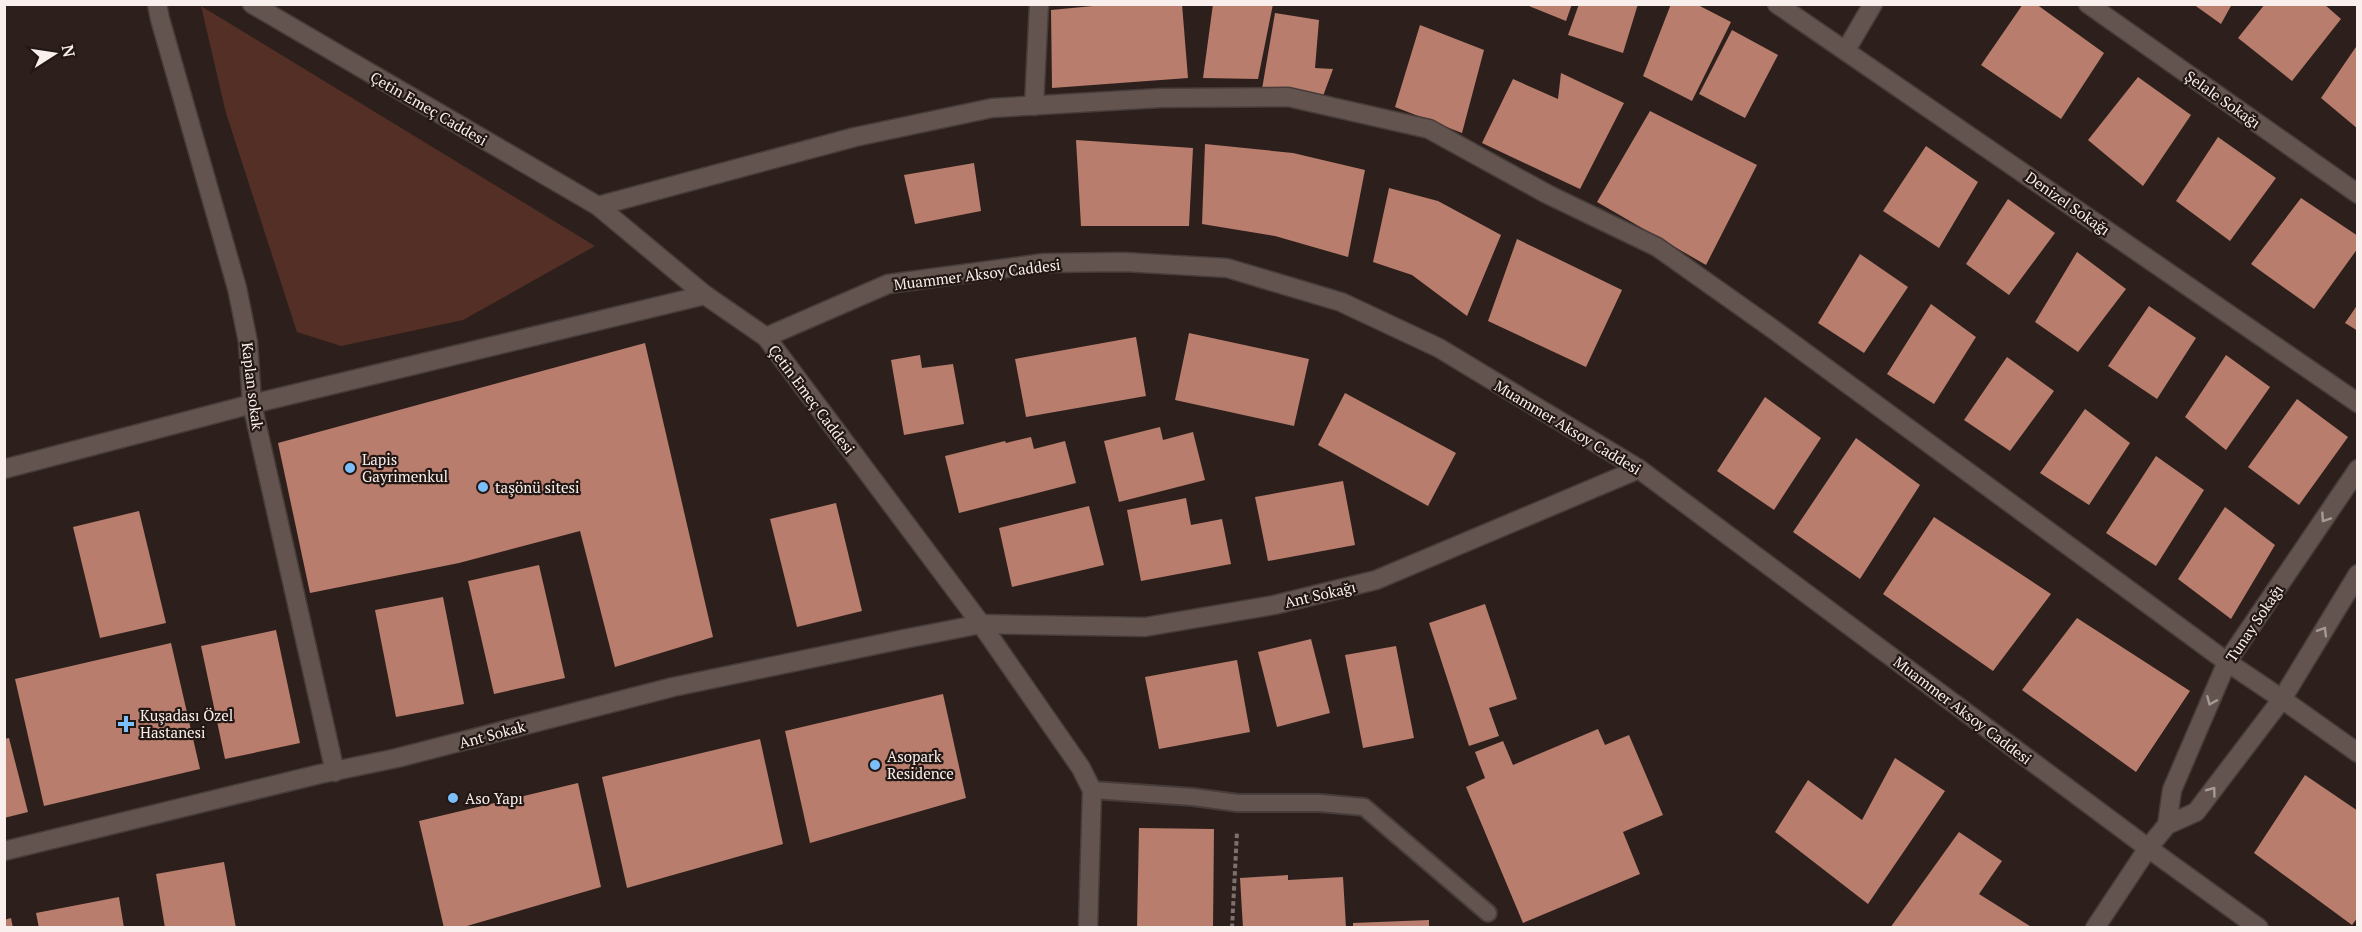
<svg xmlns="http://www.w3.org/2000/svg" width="2362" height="932" font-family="'PT Serif',serif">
  <rect width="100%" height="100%" fill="#2d201c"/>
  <path fill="#532f25" d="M201,6l394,240 -132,74 -122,26 -44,-14 -71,-219z"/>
  <path fill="#b87d6c" d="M1114,4h68l6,74 -136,10 -1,-78z
    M1213,4h60l-15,75 -55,-1z
    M1524,4h48l-6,17z
    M1579,4h59l-15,49 -55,-18z
    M1671,4h25l35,18 -39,79 -49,-25z
    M2023,4h13l68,49 -43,66 -80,-54z
    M2193,4h39l-11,20z
    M2265,4h59l17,15 -49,62 -54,-43z
    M1275,13l44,7 -4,48 18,1 -10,27 -61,-7z
    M1420,25l64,25 -22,83 -67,-26z
    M1732,30l46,25 -33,63 -46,-24z
    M2358,44v85l-37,-31z
    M1561,73l63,30 -44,86 -98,-46 31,-64 45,20z
    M2138,77l53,38 -48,71 -55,-46z
    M1650,111l107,54 -51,100 -109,-63z
    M2218,137l58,41 -46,63 -54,-40z
    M1076,140l117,8 -4,78h-108z
    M1205,144l88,9 72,17 -17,87 -73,-21 -73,-12z
    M1926,146l52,36 -39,66 -56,-37z
    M974,163l7,48 -66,13 -11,-49z
    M1389,188l49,13 63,34 -34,81 -55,-41 -39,-13z
    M2301,198l57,38v12l-44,61 -63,-45z
    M2008,199l47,34 -46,62 -43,-31z
    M1517,239l105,51 -36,77 -98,-46z
    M2077,252l49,37 -48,63 -43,-30z
    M1860,254l48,33 -44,66 -46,-30z
    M1931,304l45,33 -42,67 -47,-30z
    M2358,304v27l-13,-8z
    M2149,306l47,32 -39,61 -49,-33z
    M1189,333l120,26 -15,67 -119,-26z
    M1136,337l10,59 -120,21 -11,-58z
    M645,343l68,294 -98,30 -35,-136 -121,32 -149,30 -32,-150z
    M920,355l2,13 31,-4 11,60 -60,11 -13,-75z
    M2226,355l44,32 -44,63 -41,-33z
    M2007,357l47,34 -44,60 -46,-31z
    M1345,393l111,60 -28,53 -110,-61z
    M1765,397l56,41 -47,72 -57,-39z
    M2297,399l51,38 -49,68 -51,-38z
    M2085,409l45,34 -41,62 -49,-32z
    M1160,427l3,13 30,-8 12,48 -86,22 -15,-61z
    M1031,437l3,12 31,-8 11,42 -117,30 -14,-57 60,-15 1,2z
    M1856,438l64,47 -60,94 -67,-47z
    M2156,456l48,34 -48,76 -50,-33z
    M1343,481l12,64 -87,16 -13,-64z
    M1186,498l5,27 31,-6 9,45 -90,17 -14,-71z
    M836,503l26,108 -65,16 -27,-108z
    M1089,506l15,59 -92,22 -13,-59z
    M2225,507l50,38 -44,74 -53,-40z
    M139,511l27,112 -66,15 -27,-111z
    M1934,517l117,77 -58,77 -110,-77z
    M539,565l26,113 -71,16 -26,-113z
    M443,597l21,107 -68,13 -21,-107z
    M1485,604l32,95 -28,9 10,28 -30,10 -40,-123z
    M2077,618l113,73 -54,81 -114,-82z
    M276,630l24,113 -75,16 -24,-113z
    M1311,639l19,74 -53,14 -19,-75z
    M171,643l29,126 -156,37 -29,-127z
    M1396,646l18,92 -51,10 -18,-93z
    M1237,660l13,72 -91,17 -14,-72z
    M943,694l23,104 -156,45 -25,-112z
    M1598,729l7,16 24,-10 34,80 -40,17 17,42 -117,49 -57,-136 19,-9 -10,-26 28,-11 10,24z
    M9,738l19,74 -24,6v-79z
    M760,739l23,105 -156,44 -25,-111z
    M1895,758l50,33 -77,113 -93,-72 33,-52 54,40z
    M2305,775l53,36v106l-6,8 -98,-72z
    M578,783l23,104 -141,41h-16l-25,-107z
    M1139,828l75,1 -1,99h-76z
    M1959,832l43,29 -23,33 54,34h-143z
    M224,862l12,66h-71l-9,-54z
    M1288,875v5l55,-3 3,51h-103l-3,-50z
    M119,897l5,31h-85l-3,-15z
    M11,918l2,10h-9v-8z
    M1429,920v8h-76v-5z"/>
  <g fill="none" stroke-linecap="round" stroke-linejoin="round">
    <defs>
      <path id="service" d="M1092,790l101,7 45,6h82l44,4 124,106"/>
      <path id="minor" d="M157,4l3,15 77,269 11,54 4,62 83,368
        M1777,4l581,399
        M2088,4l270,190
        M1846,50l27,-46
        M1034,106l5,-102
        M598,206l257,-69 137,-29 169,-10 127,-1 141,32 118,65 110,53 120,85 450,330 55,37 76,54
        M766,337l122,-53 156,-21 80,-1 103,6 114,34 98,46 200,121 509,379 111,80
        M4,469l248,-65 453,-109
        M2167,825l5,-35 55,-128 131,-193
        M4,851l316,-77 77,-16 276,-71 231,-48 77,-15 164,3 129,-22 102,-25 263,-111
        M2095,928l53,-80 19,-23 29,-13 86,-113 76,-125"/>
      <path id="tertiary" d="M252,4l346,202 107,89 61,42 215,287 100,144 11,22 -4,138"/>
    </defs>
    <use href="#service" stroke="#473c3a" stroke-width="20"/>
    <use href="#minor" stroke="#473c3a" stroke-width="21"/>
    <use href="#tertiary" stroke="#473c3a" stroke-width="21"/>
    <path stroke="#7d716e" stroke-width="4" stroke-dasharray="4.5 3" stroke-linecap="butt" d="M1232,928l5,-96"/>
    <use href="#service" stroke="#63544f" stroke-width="16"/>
    <use href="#minor" stroke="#63544f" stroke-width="18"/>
    <use href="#tertiary" stroke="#63544f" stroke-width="18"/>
  </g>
  <defs><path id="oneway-chevron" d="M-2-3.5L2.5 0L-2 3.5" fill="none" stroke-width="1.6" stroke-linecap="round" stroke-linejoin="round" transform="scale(1.5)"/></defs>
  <g stroke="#a69a96">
    <use href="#oneway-chevron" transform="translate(2325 518) rotate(124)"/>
    <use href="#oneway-chevron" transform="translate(2323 631) rotate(-59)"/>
    <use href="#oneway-chevron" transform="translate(2211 701) rotate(113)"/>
    <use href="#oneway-chevron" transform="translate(2212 791) rotate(-53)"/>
  </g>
  <g fill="#7cbef9" stroke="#231713" stroke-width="2">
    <circle cx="350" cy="468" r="6"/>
    <circle cx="483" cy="487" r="6"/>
    <path d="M123 715h6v6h6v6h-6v6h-6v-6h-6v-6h6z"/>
    <circle cx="875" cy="765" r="6"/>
    <circle cx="453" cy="798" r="6"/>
  </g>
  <g text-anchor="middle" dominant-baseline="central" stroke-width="4.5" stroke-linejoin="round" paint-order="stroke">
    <g font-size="15" fill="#f9efed" stroke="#231713">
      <text transform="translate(2223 99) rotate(35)">Şelale Sokağı</text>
      <text transform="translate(429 108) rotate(30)">Çetin Emeç Caddesi</text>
      <text transform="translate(2068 203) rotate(35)">Denizel Sokağı</text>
      <text transform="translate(977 274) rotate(-7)">Muammer Aksoy Caddesi</text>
      <text transform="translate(253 386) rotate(83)">Kaplan sokak</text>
      <text transform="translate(812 399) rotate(53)">Çetin Emeç Caddesi</text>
      <text transform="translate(1568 427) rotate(31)">Muammer Aksoy Caddesi</text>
      <text transform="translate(1320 594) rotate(-13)">Ant Sokağı</text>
      <text transform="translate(2254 623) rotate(-56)">Tunay Sokağı</text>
      <text transform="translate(1963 710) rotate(37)">Muammer Aksoy Caddesi</text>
      <text transform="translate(492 734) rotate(-15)">Ant Sokak</text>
    </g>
    <g font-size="15" fill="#f9efed" stroke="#231713" text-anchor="start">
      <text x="362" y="459">Lapis<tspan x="362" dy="17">Gayrimenkul</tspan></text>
      <text x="495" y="487">taşönü sitesi</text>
      <text x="140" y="715">Kuşadası Özel<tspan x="140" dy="17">Hastanesi</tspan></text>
      <text x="887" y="756">Asopark<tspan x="887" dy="17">Residence</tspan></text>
      <text x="465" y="798">Aso Yapı</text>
    </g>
  </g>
  <rect width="2362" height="932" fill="none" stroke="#f9efed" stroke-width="12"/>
  <g transform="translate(54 54) rotate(78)" stroke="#231713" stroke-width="4.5" paint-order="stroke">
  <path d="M0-4.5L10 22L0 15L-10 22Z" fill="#f9efed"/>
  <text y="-9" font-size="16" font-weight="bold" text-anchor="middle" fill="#f9efed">N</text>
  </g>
</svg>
